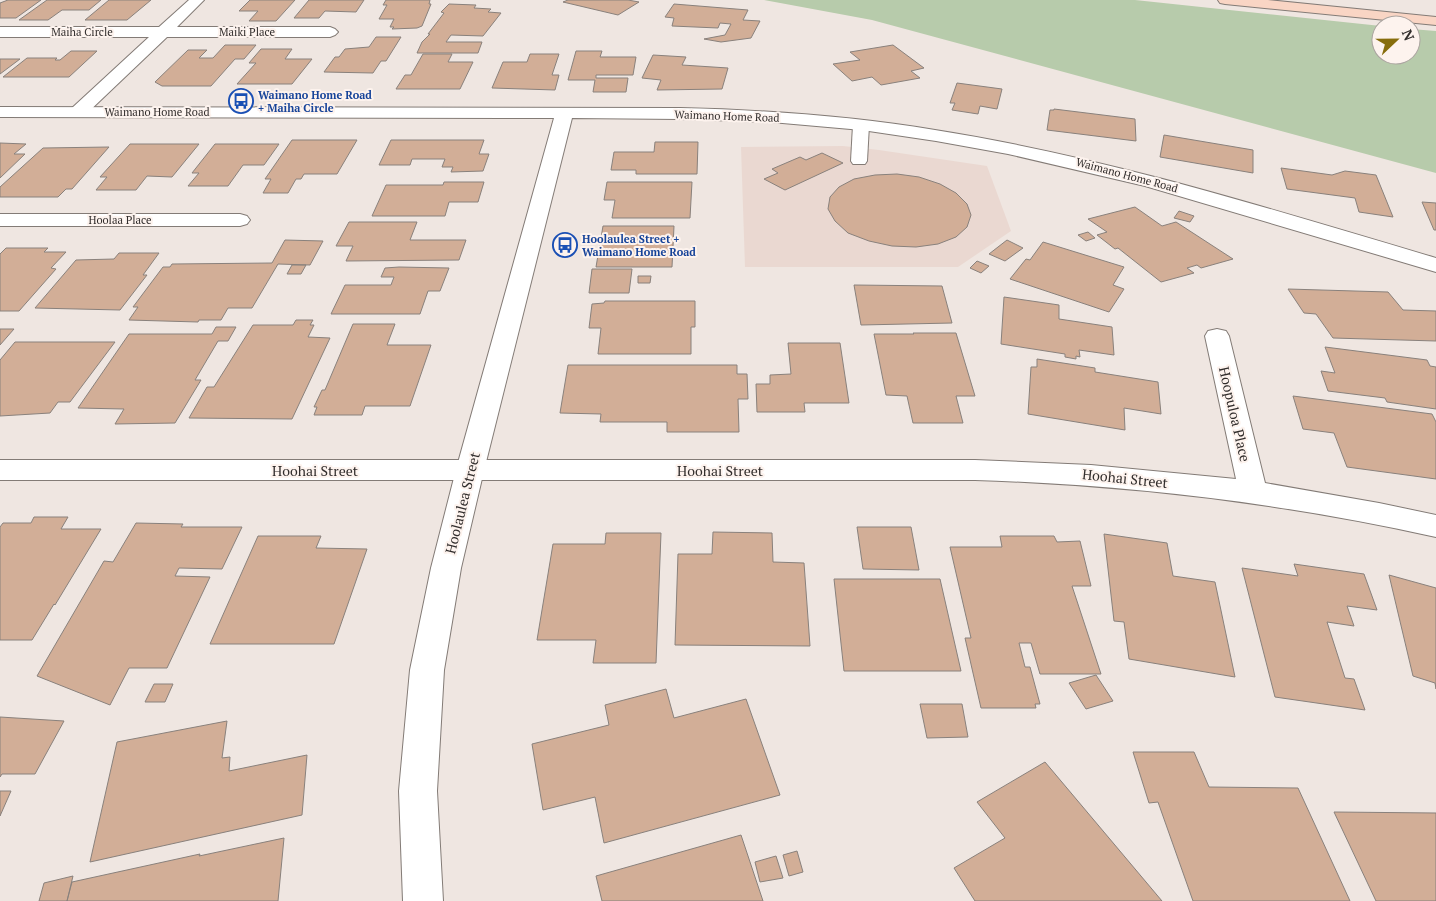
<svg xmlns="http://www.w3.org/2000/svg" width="1436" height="901" font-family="'PT Serif',serif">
  <rect width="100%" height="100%" fill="#efe6e1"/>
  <path fill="#ead8d1" d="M843,146l36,4 108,16 24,65 -53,36h-213l-4,-120z"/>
  <path fill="#b7cbab" d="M764,0h371l246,26v29h30v-26l25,2v142l-564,-153z"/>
  <path fill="#d2ae97" stroke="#89817c" d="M8,0h33l-25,18h-16v-15z
    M47,0h54l-12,10h-27l-14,10h-29z
    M109,0h42l-24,20h-42z
    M250,0h45l-19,21h-27l9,-10h-19z
    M309,0h55l-8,12 -31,-1 -6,7h-25z
    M386,0h44l-1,4h2l-9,22 -5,2 -25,1 2,-2h-4l4,-8h-15l8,-14h-4z
    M568,0h60l11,2 -21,13 -55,-13z
    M449,4l27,1 -2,3 17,1 -3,3 13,1 -18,23 -32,-1 -5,7h36l-4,11h-61l5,-11 8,-8h-2l16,-21 -3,-1z
    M674,4l74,6 -5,10 17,1 -9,17 -30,4 -17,-3 21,-4 6,-11 -11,-1 -2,5 -46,-2 2,-8 -9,-1z
    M376,37h25l-15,24h-5l-8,12 -49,-1 11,-15h4l6,-8 24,-2z
    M225,45h31l-12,14h-9l-24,27h-49l-7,-4 33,-32h19l-8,8h14z
    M893,45l31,23 -13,3 9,7 -39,7 -9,-8 -20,4 -19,-17 27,-4 -10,-8z
    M261,49h31l-7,10h27l-20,25h-55l19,-21h-7z
    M71,51h26l-28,26h-66l24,-19h30l-2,2h5z
    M576,51h26l-2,6h36l-3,18h-37v3h32l-2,14h-33l2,-12h-27z
    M423,54h29l-4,8h25l-13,27h-64l9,-14h6z
    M530,54h29l-7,21h7l-4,15 -63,-2 11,-26h24z
    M653,55l33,2 -4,8 46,3 -6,21 -65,1 4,-10 -19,-2z
    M0,59h20l-20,15z
    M957,83l45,6 -5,20 -17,-3 -2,8 -26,-4 3,-7h-5z
    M1054,109l81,10 1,22 -89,-11 3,-20h4z
    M1164,135l89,15v23l-93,-16z
    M292,140h65l-20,34h-33l-3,5h-5l-8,14h-25l8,-14h-6z
    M391,140h93l-5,14h10l-6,17 -32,1 2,-5h-11l3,-8h-33l-2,6h-31z
    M655,142h43l-1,32h-61v-4h-25l3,-18h40z
    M0,143l26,1 -12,10h11l-25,24z
    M130,144h69l-27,33 -25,-1 -11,14h-40l11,-13h-7z
    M215,144h64l-15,21h-21l-15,21h-40l11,-13h-7z
    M109,147l-37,42h-6l-8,8h-58v-10l43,-39z
    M822,153l21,10 -58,27 -21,-11 14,-6 -6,-4 28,-12 6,3z
    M1281,168l51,7 13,-4 31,4 17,42 -34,-5 -4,-14 -68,-9z
    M897,174l22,3 21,7 16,9 11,11 4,11 -4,12 -11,10 -18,7 -22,3 -24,-1 -23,-5 -21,-8 -13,-12 -7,-12 2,-12 9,-10 15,-8 21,-4z
    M444,182h40l-6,20h-29l-4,14h-73l14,-31h57z
    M607,182h85l-2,36h-78l3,-18h-11z
    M1422,202l14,1v27h-2z
    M1135,207l27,19 14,-4 57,37 -32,9 -4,-3 -10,3 7,5 -33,9 -43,-34 -3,1 -18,-14 10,-3 -19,-13z
    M1179,211l15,5 -4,6 -16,-4z
    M349,222h68l-7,18h56l-7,20 -113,1 7,-15h-17z
    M603,226h71l-2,41h-76z
    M1088,232l7,6 -9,3 -8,-6z
    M285,240l38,1 -13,24 -32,-1 -26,44h-24l-7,12h-22l-1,2 -69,-2 9,-13h-5l30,-40h7l2,-3 100,-1z
    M1007,240l16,8 -18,13 -16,-7z
    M1043,242l81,25 -11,18 11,4 -15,23 -99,-33 16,-20 4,1z
    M6,248h42l-4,4h22l-15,16 5,1 -37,42h-19v-57z
    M119,253h40l-16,22h4l-27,35 -85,-2 41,-48 38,-1z
    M977,261l12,5 -8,7 -11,-5z
    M292,265h14l-5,9h-14z
    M399,267l50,1 -9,23h-12l-8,23h-89l14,-29h46l3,-8h-13l4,-9z
    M592,269h40l-3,24h-40z
    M638,276h13l-1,7h-12z
    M854,285l88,1 10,37 -91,2z
    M1288,289l100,3 15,18 33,1v30l-103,-3 -17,-24 -12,-1z
    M1004,297l55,8v14l53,8 2,28 -35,-5 1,7 -4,-1v3l-11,-2v-3l-64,-10z
    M605,301h90v26h-4v27h-93l3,-26h-12l3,-24 12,-1z
    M296,320h17l-3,5h4l-6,12 22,1 -38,81 -103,-1 18,-31h7l39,-62h40z
    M353,324h42l-8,21h44l-21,61h-45l-3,9h-48l3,-8h-3l8,-17h3z
    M216,327h20l-8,14h-10l-23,39h6l-26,43 -60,1 9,-15 -46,-1 51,-74h83z
    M0,329h14l-14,16z
    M913,333h43l19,63h-19l7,27h-50l-6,-27 -21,-1 -12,-61h40z
    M15,342h100l-45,60h-12l-8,11 -50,3v-56z
    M788,343h52l9,60h-45l1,9h-48l-1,-28h14v-9l21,-1z
    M1325,347l102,13 3,6 6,1v42l-49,-7 -2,-4 -57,-7 -7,-20 14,2z
    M1037,359l58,9v4l63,10 3,32 -37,-6 1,22 -97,-16 3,-47h6z
    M568,365h169v9h10l1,25h-10l1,33h-72v-10h-67l1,-8 -41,-1z
    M1293,396l139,18 4,8v57l-89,-12 -13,-34 -31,-4z
    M34,517h34l-7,12h40l-46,76 -1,-1 -22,36h-32v-113l3,-4h28z
    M136,523l47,1 -2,3h61l-20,42 -43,-1 -4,8 35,1 -43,91h-38l-19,37 -73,-29 67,-115 9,1z
    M857,527h54l8,43 -56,-1z
    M713,532l59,1 1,29 31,1 6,83 -135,-1 3,-91h34z
    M606,533h55l-5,130h-63l3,-23h-59l16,-96h52z
    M1104,534l63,9 6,33 42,6 20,95 -106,-18 -5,-37 -10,-1z
    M258,536h63l-5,12 51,1 -33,95h-124z
    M1000,536h54l3,6 23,-1 11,45h-19l29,88h-61l-9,-31h-12l6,24h5l10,37h-5l1,4h-55l-16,-70h6l-21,-91h52z
    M1294,564l70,10 13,36 -30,-4 7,20 -27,-4 18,56 9,1 11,31 -90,-13 -33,-129 56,8z
    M1389,575l47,13v101l-1,-6 -22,-7z
    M834,579h106l21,92h-117z
    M1096,675l17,26 -27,8 -17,-26z
    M154,684h19l-8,18h-20z
    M666,689l8,29 72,-19 34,96 -176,48 -9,-46 -52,13 -11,-66 77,-19 -4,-20z
    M920,704h42l6,33 -41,1z
    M0,717l64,4 -29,53h-33l-2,3z
    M227,721l-5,37 8,-1 -1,14 78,-16 -5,60 -212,47 27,-120z
    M1133,752h61l15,35 89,1 52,113h-157l-35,-99 -9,1z
    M1045,762l117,139h-187l-21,-33 51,-30 -28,-36z
    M0,791h11l-11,25z
    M1334,812l102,1v88h-60z
    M741,835l22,66h-161l-6,-25z
    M284,838l-6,63h-211l5,-19 128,-28 -1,2z
    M797,851l6,21 -14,4 -6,-21z
    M776,856l7,22 -23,4 -5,-20z
    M73,876l-6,25h-28l5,-18z"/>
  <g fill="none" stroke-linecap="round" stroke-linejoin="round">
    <defs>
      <path id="service" d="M861,120l5,2 3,3 -2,36 -2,3h-12l-2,-3 2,-36 3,-3z"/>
      <path id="minor" d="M189,0h15l-27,27h153l5,2 3,3 -3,3 -5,2h-163l-83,79 -6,1 -6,-1 -3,-4 3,-4 77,-71h-149v-10h159z
        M0,214h240l7,2 3,4 -3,4 -7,2h-240z
        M1217,329l9,2 3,5 36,147 114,20 57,12v22c-152,-34 -305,-52 -461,-57h-975v-20h975l116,5 145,14 -31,-143 3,-5z"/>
      <path id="tertiary" d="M0,107l680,1c86,2 171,8 255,22 171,27 336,79 501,128v14l-291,-86 -137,-32 -72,-13 -74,-11 -91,-8 -91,-3 -108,-1 -88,352 -23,98 -17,102 -7,121 6,110h-40l-4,-110 11,-121 21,-102 25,-98 98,-352 -554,-1z"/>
      <path id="secondary" d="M1218,0h50l168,17v8l-211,-21 -5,-1z"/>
    </defs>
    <use href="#service" stroke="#837b76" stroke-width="2"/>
    <use href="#minor" stroke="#837b76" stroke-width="2"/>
    <use href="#tertiary" stroke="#837b76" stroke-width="2"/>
    <use href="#secondary" stroke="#837b76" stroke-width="2"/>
    <use href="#service" fill="#fff" fill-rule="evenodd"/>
    <use href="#minor" fill="#fff" fill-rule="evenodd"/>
    <use href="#tertiary" fill="#fff" fill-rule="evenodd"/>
    <use href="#secondary" fill="#f9d5c4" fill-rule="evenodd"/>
  </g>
  <defs>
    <symbol id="bus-ring" viewBox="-11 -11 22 22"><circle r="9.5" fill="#fdf3ee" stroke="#1a4fb4" stroke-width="1.5"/><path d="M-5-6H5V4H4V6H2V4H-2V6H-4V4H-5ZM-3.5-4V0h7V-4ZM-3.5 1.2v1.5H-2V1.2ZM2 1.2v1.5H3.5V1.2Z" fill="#1a4fb4"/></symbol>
  </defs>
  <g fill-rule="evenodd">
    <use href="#bus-ring" x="227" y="87" width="28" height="28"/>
    <use href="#bus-ring" x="551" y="231" width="28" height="28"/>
  </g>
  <g text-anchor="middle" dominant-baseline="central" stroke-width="4" stroke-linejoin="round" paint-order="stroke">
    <g font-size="11" fill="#312d2c" stroke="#fdf3ee">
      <text x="82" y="32">Maiha Circle</text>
      <text x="247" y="32">Maiki Place</text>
      <text x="157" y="112">Waimano Home Road</text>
      <text transform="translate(727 116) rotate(2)">Waimano Home Road</text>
      <text transform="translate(1127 175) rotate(15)">Waimano Home Road</text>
      <text x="120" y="220">Hoolaa Place</text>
    </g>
    <g font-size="11" font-weight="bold" fill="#164399" stroke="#fdf3ee" text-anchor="start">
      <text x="258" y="95">Waimano Home Road<tspan x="258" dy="13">+ Maiha Circle</tspan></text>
      <text x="582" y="239">Hoolaulea Street +<tspan x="582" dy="13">Waimano Home Road</tspan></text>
    </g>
    <g font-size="14" fill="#312d2c" stroke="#fdf3ee">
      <text transform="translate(1235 414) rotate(77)">Hoopuloa Place</text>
      <text x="315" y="470">Hoohai Street</text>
      <text x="720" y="470">Hoohai Street</text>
      <text transform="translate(1125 478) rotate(6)">Hoohai Street</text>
      <text transform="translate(462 503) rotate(-76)">Hoolaulea Street</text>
    </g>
  </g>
  <g transform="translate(1396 40) rotate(68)"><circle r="24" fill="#fdf3ee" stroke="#aba4a0"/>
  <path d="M0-4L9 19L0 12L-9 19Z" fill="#876d0c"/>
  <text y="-8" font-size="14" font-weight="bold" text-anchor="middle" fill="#312d2c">N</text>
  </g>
</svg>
